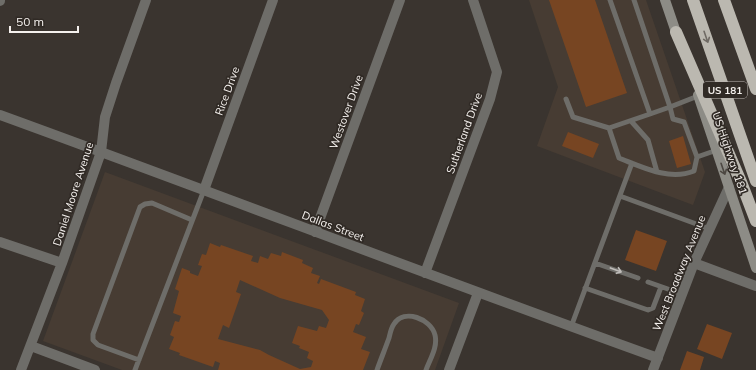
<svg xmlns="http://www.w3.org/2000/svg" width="756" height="370" font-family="Mulish,sans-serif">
  <rect width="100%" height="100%" fill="#3a342f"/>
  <path fill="#473c33" d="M529,0h117l59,172 -12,33 -156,-59 21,-59z
    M105,172l354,131 -24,67h-313l-79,-29z"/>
  <path fill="#774522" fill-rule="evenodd" d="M549,0h46l32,93 -41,14z
    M568,132l31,12 -6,14 -31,-12z
    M683,136l8,28 -14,4 -8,-27z
    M636,230l31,11 -11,30 -31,-11z
    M210,243l10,4 1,-2 32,11 -2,5 7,2 2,-7 8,3 3,-6 10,3 1,-4 21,8 -1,3 11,5 -2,5 9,3 -3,7 2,1 2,-5 35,13 -1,3 10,4 -4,12 3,2 -5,12 -3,-1 -3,8 13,5 -5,12 9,3 -7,18h-145l2,-7 -5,-2 -2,6 -34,-12 1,-2 -11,-4 5,-12 -4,-2 5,-14 4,1 2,-6 -8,-3 6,-22 -4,-2 7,-21 8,3v2l8,3 4,-10 -4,-1 4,-11 4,1zM240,280l40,18 42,12 7,10 -3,8 -7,-2 -2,5 -19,-5 -6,17 8,3 -1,2 10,4 -2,6 6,3 -2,6 -11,2 -31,-14 -9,-5 -42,-11 5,-14 6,3 12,-34 -5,-2z
    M707,324l25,9 -10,26 -25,-10z
    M687,351l17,6 -4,13h-20z"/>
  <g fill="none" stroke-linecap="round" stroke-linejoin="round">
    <path stroke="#6e6d69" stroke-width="5" d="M610,0l40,114 20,-7 3,12 11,3 13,35 20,-7
      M634,0l36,107 28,-11
      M566,99l7,18 36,11
      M650,114l-41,14 10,30c23,9 50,23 75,13l3,-14
      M631,121l17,19 9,32
      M620,196l90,33
      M595,263l43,15
      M648,282l34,12
      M585,288l63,22 5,-2 8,-21
      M571,327l61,-164
      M139,360l-41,-15 -5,-5v-6l47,-127 5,-3 7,-1 40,17
      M135,370l69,-180
      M377,370c4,-11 8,-21 12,-32 1,-4 2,-10 5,-14 10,-16 37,-5 41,11 3,12 -5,24 -9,35"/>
    <path stroke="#6e6d69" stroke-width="10" d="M0,1v-1
      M0,115c220,80 438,164 658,243
      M204,190l69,-190
      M315,232l85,-232
      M0,242l62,21
      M694,263l62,23
      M425,273l65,-174 7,-27 -24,-72
      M31,346l64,24
      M21,370l41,-107 39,-111 4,-35 11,-34 30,-83
      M449,370l29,-77
      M653,370l41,-107 35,-76"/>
    <path stroke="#8d8c86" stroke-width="10" d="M665,0l13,38
      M698,95l58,173"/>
    <path stroke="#bbb8b0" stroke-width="12" d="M693,0l63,181
      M724,0l32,89
      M676,32l65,150 15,39"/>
  </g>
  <defs><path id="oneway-shaft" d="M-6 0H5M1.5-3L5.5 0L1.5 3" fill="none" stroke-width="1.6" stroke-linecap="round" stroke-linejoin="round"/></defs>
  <use stroke="#6f6a64" href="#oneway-shaft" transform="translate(706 37) rotate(71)"/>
  <use stroke="#4c4742" href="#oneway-shaft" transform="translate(723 169) rotate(71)"/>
  <use stroke="#bfbcb9" href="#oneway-shaft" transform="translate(616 270) rotate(20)"/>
  <g text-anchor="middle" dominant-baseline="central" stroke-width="3.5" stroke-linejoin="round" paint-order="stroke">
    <rect fill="#302a25" stroke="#bab5b2" stroke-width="1" x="703" y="82" width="44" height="16" rx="3"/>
    <g font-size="10" font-weight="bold" fill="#f5f1ee">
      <text x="725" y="90">US 181</text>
    </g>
    <g font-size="11" fill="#f5f1ee" stroke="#302a25">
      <text transform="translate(227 91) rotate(-70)">Rice Drive</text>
      <text transform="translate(346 112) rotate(-70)">Westover Drive</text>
      <text transform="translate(464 133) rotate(-70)">Sutherland Drive</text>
      <text transform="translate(730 153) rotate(71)">US Highway 181</text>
      <text transform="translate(73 194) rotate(-72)">Daniel Moore Avenue</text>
      <text transform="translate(333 226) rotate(21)">Dallas Street</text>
      <text transform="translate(679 273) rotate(-68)">West Broadway Avenue</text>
    </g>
  </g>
  <path d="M10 26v6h68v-6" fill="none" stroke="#f5f1ee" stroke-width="2"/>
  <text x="16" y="26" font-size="12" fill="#f5f1ee" stroke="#302a25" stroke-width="3" paint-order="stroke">50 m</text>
</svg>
